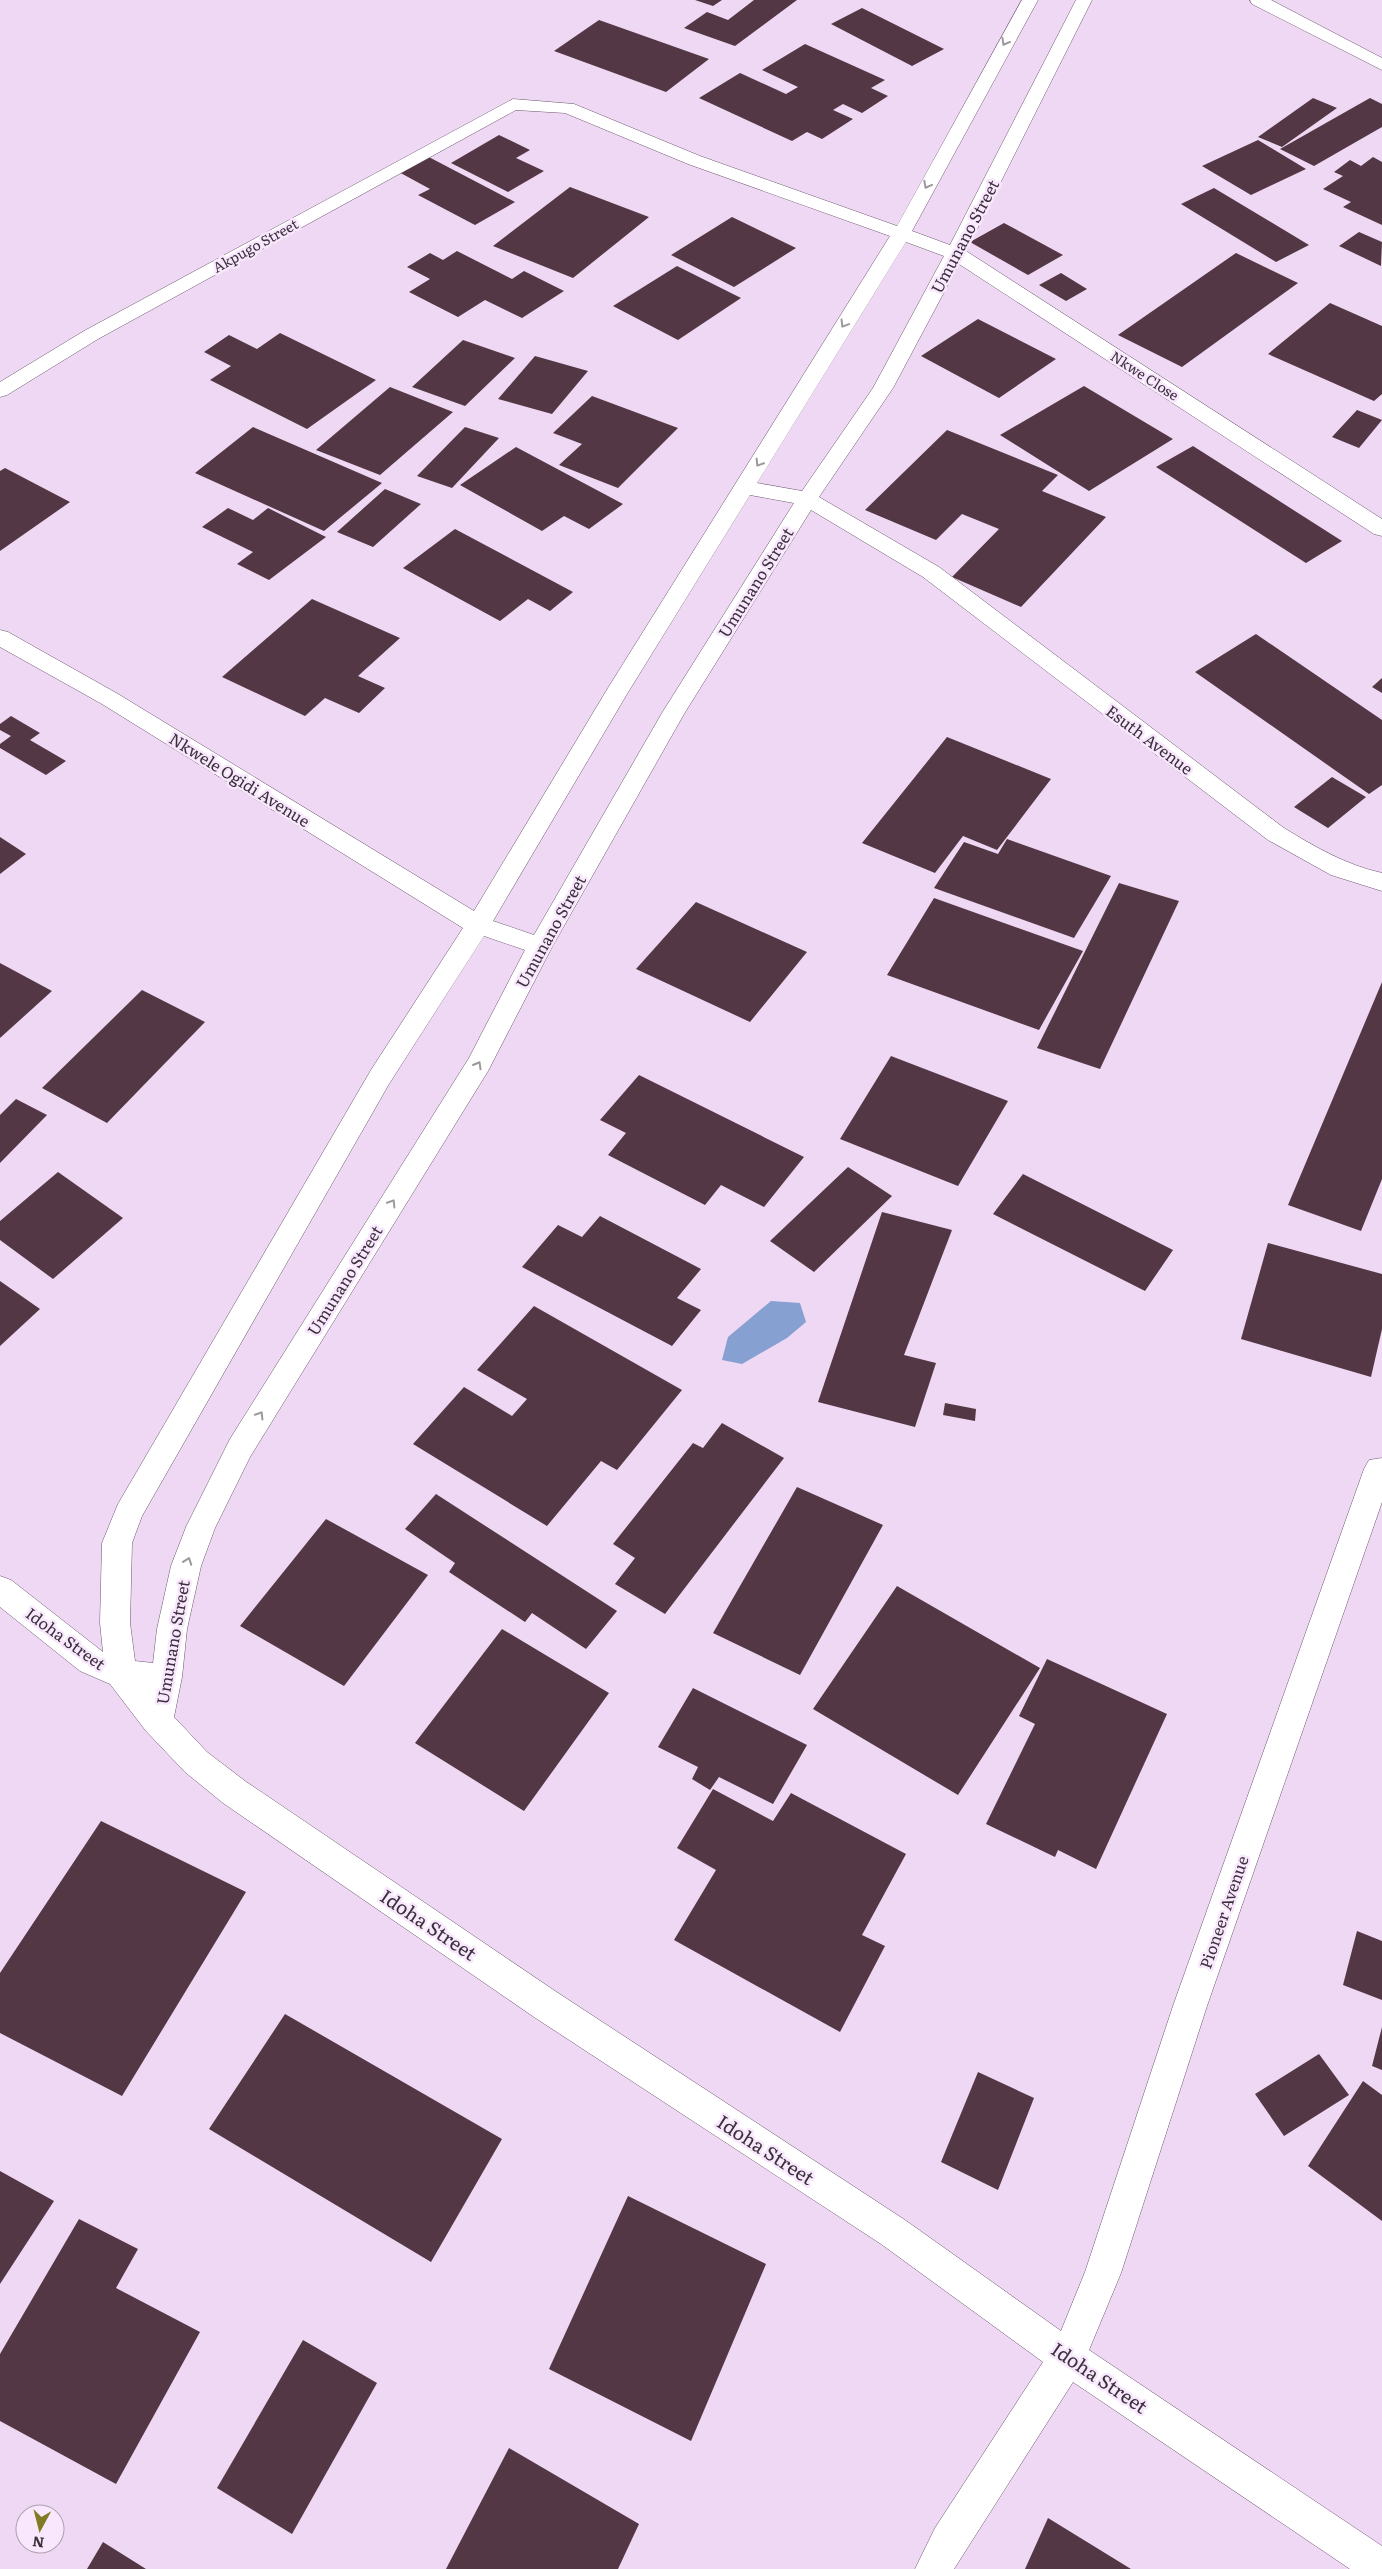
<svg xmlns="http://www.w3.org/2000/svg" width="1382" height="2569" font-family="Literata,serif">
  <rect width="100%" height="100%" fill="#efd8f3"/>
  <path fill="#86a0d1" d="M771,1301l29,2 6,19 -19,16 -45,26 -20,-4 6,-23z"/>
  <path fill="#533744" d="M695,0h27l-9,6z
    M754,0h43l-62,46 -51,-18 23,-16 21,8z
    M862,8l82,41 -32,17 -81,-42z
    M599,20l110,39 -43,33 -112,-41z
    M805,44l80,36 -14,8 17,8 -26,17 -19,-9 -10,6 20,9 -31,20 -15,-7 -15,9 -93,-43 41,-25 46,21 12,-7 -36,-17z
    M1313,98l24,10 -55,39 -24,-10z
    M1370,98l12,6v23l-68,39 -34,-17z
    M499,135l31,15 -14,8 28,13 -36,21 -57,-29z
    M1258,140l48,29 -55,26 -49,-29z
    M425,155l90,47 -40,23 -57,-30 12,-6 -33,-18z
    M1373,157l9,5v63l-39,-18 8,-5 -28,-13 20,-13 -9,-4 16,-12 11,6z
    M570,187l79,30 -76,61 -80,-32z
    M1214,188l95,57 -33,17 -95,-58z
    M732,217l64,31 -62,39 -63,-32z
    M1004,223l59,32 -35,20 -58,-33z
    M1359,232l23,10 -1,24 -42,-20z
    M457,251l55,28 12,-8 40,20 -42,27 -37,-18 -27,17 -49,-25 21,-13 -23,-12 23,-14 13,7z
    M1236,253l62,30 -116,84 -64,-32z
    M677,266l64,32 -63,42 -65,-34z
    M1061,273l26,16 -21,12 -27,-16z
    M1330,303l52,23v68l-8,7 -106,-47z
    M978,319l78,40 -57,39 -78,-42z
    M280,333l96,47 -69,49 -97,-49 21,-14 -27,-14 25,-17 28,14z
    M463,340l52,18 -50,48 -53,-19z
    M535,356l53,15 -36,43 -54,-15z
    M1084,386l89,53 -84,52 -89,-56z
    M390,387l63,25 -73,63 -64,-25z
    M592,396l86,32 -60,60 -59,-23 23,-21 -29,-11z
    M1357,410l25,10 -23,28 -27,-11z
    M253,427l129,56 -58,48 -129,-58z
    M465,427l34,11 -47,50 -35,-12z
    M947,430l111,45 -16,16 64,26 -85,90 -69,-30 47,-48 -37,-15 -26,26 -71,-30z
    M1193,446l149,95 -36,22 -150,-96z
    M516,447l107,57 -34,25 -25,-13 -22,15 -82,-46z
    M5,468l65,34 -70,49v-80z
    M385,489l36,15 -48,43 -36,-15z
    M228,508l25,12 15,-12 58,29 -57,43 -32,-16 16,-12 -51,-25z
    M455,529l118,63 -23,19 -22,-12 -28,22 -97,-53z
    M312,599l88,39 -42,38 27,12 -26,25 -34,-15 -20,18 -83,-39z
    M1256,634l126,86v65l-13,9 -174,-122z
    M1382,678v15l-10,-6z
    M11,716l29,17 -10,7 36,21 -20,14 -46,-27v-4l11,-8 -11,-6v-6z
    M947,737l104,42 -54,71 -34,-14 -28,37 -73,-30z
    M1332,777l34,20 -38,31 -34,-21z
    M0,837l26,17 -26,20z
    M1007,839l104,37 -37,62 -140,-50 30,-46 34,12z
    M1119,883l60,18 -79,168 -63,-21z
    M934,898l149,53 -44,79 -152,-55z
    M696,902l111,50 -57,70 -114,-53z
    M0,963l52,28 -52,47z
    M1382,982v197l-21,52 -73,-26z
    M142,990l63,32 -98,101 -65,-35z
    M891,1056l117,45 -50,85 -118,-47z
    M639,1075l165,82 -40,50 -43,-22 -16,20 -97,-50 18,-22 -26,-13z
    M16,1099l31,16 -47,48v-48z
    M848,1167l44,29 -78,76 -44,-31z
    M58,1172l65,46 -70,61 -53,-39v-19z
    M1023,1174l150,76 -28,41 -152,-77z
    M882,1212l70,18 -48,125 32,8 -21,64 -97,-25z
    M600,1216l101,53 -24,29 24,12 -29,36 -150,-79 36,-42 24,12z
    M1268,1243l114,31v55l-11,48 -130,-38z
    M0,1281l40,28 -40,37z
    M534,1306l148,84 -65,80 -16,-9 -54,65 -134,-82 51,-57 48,29 15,-17 -50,-29z
    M945,1403l31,6 -1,12 -32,-6z
    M722,1423l62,35 -119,156 -50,-30 20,-26 -22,-14 80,-101 10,5z
    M797,1487l86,38 -83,150 -87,-42z
    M436,1494l181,117 -31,38 -54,-36 -7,9 -76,-50 6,-9 -50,-34z
    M326,1519l102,56 -84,111 -104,-60z
    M897,1586l143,82 -82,127 -145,-86z
    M502,1629l107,64 -85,118 -109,-68z
    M1047,1659l120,55 -71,155 -38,-19 -3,7 -69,-33 49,-100 -16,-8z
    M693,1688l114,57 -34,59 -54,-27 -9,13 -18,-11 6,-12 -40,-20z
    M713,1789l60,32 18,-28 115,61 -44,81 23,11 -45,86 -166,-92 42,-70 -39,-22z
    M101,1821l145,71 -124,204 -122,-63v-60z
    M1357,1931l25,10v59l-39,-15z
    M285,2014l217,125 -71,123 -222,-133z
    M1382,2027v43l-10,-4z
    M1319,2054l30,41 -65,41 -29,-42z
    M978,2072l56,26 -36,92 -57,-28z
    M1363,2081l19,14v126l-74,-55z
    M0,2171l54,30 -54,83z
    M628,2196l138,68 -75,177 -142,-72z
    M79,2219l59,30 -22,39 84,44 -84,152 -116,-63v-67z
    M303,2340l74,43 -85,151 -75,-46z
    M509,2448l130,76 -21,45h-172z
    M1048,2518l83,51h-106z
    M103,2542l43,27h-59z"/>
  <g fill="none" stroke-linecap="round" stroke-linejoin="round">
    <defs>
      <path id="minor" d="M1022,0h16l-126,231 38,14 126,-245h16l-126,251 416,268v17l-8,-2 -415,-270 -66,124 -74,109 120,70 345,261c31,19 62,37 98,45v18l-51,-16 -63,-35 -345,-263 -112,-67 -127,204 -132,233 -64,124 -238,386 -35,71 -14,38 -14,63 -5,48 -8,40 33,35 38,29 313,212 347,227 156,111 24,-59 88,-266 191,-537 5,-9 13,-2v44l-175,504 -86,267 -32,77 293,196v23h-32l-277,-187 -119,187h-39l20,-41 108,-166 -162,-118 -347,-227 -311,-214 -38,-31 -39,-41 -36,-47 -30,-13 -80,-64v-31l11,4 92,72 -3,-29 2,-80 16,-39 253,-434 92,-142 -361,-224 -102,-57v-17l8,2 110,62 356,217 134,-223 282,-452 -202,-72 -123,-51 -49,-3 -418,229 -91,56 -7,2v-15l84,-51 429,-232 61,5 126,52 197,70zM906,242l38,14 -71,132 -71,103 -45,-8zM750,495l44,8 -132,210 -128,222 -41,-14 134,-227zM484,936l41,14 -56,108 -239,381 -44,88 -15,39 -14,63 -4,34 -18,-2 -5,-38 2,-80 10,-27 247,-432z
        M1250,0h21l111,58v12l-130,-66z"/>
    </defs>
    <use href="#minor" stroke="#6c586f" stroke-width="1"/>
    <use href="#minor" fill="#fff" fill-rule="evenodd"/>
  </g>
  <defs><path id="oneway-chevron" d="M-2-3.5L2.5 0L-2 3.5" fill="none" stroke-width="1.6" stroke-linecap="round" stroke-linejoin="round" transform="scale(1.25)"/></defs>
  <g stroke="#9c989d">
    <use href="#oneway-chevron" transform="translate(1005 42) rotate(119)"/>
    <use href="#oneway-chevron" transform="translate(927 185) rotate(118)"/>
    <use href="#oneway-chevron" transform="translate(844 324) rotate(121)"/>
    <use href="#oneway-chevron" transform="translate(759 463) rotate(122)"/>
    <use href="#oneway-chevron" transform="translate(478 1065) rotate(-60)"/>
    <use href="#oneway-chevron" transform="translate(392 1203) rotate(-58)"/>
    <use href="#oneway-chevron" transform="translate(260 1415) rotate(-58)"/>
    <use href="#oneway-chevron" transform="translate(188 1561) rotate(-70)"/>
  </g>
  <g text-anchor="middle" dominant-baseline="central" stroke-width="5" stroke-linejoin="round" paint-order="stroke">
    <g font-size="14" fill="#3a313b" stroke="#f9e7fd">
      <text transform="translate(255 245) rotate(-29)">Akpugo Street</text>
      <text transform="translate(1145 375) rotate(33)">Nkwe Close</text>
    </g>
    <g font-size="16" fill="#3a313b" stroke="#f9e7fd">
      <text transform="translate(964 236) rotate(-62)">Umunano Street</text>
      <text transform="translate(755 582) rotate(-58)">Umunano Street</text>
      <text transform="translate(1150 739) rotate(37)">Esuth Avenue</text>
      <text transform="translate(240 779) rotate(32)">Nkwele Ogidi Avenue</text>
      <text transform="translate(550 931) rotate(-61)">Umunano Street</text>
      <text transform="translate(344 1280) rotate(-58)">Umunano Street</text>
      <text transform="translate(66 1638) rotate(36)">Idoha Street</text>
      <text transform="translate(172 1642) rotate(-80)">Umunano Street</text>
      <text transform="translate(1223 1912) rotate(-71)">Pioneer Avenue</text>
    </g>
    <g font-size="19" fill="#3a313b" stroke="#f9e7fd">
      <text transform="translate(429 1924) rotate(34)">Idoha Street</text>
      <text transform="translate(766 2149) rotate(33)">Idoha Street</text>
      <text transform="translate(1100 2377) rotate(34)">Idoha Street</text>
    </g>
  </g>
  <g transform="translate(40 2529) rotate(187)"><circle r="24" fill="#f9e7fd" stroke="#ad9eaf"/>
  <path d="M0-4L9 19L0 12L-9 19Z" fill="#817c23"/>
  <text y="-8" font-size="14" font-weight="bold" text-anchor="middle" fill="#3a313b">N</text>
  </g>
</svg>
